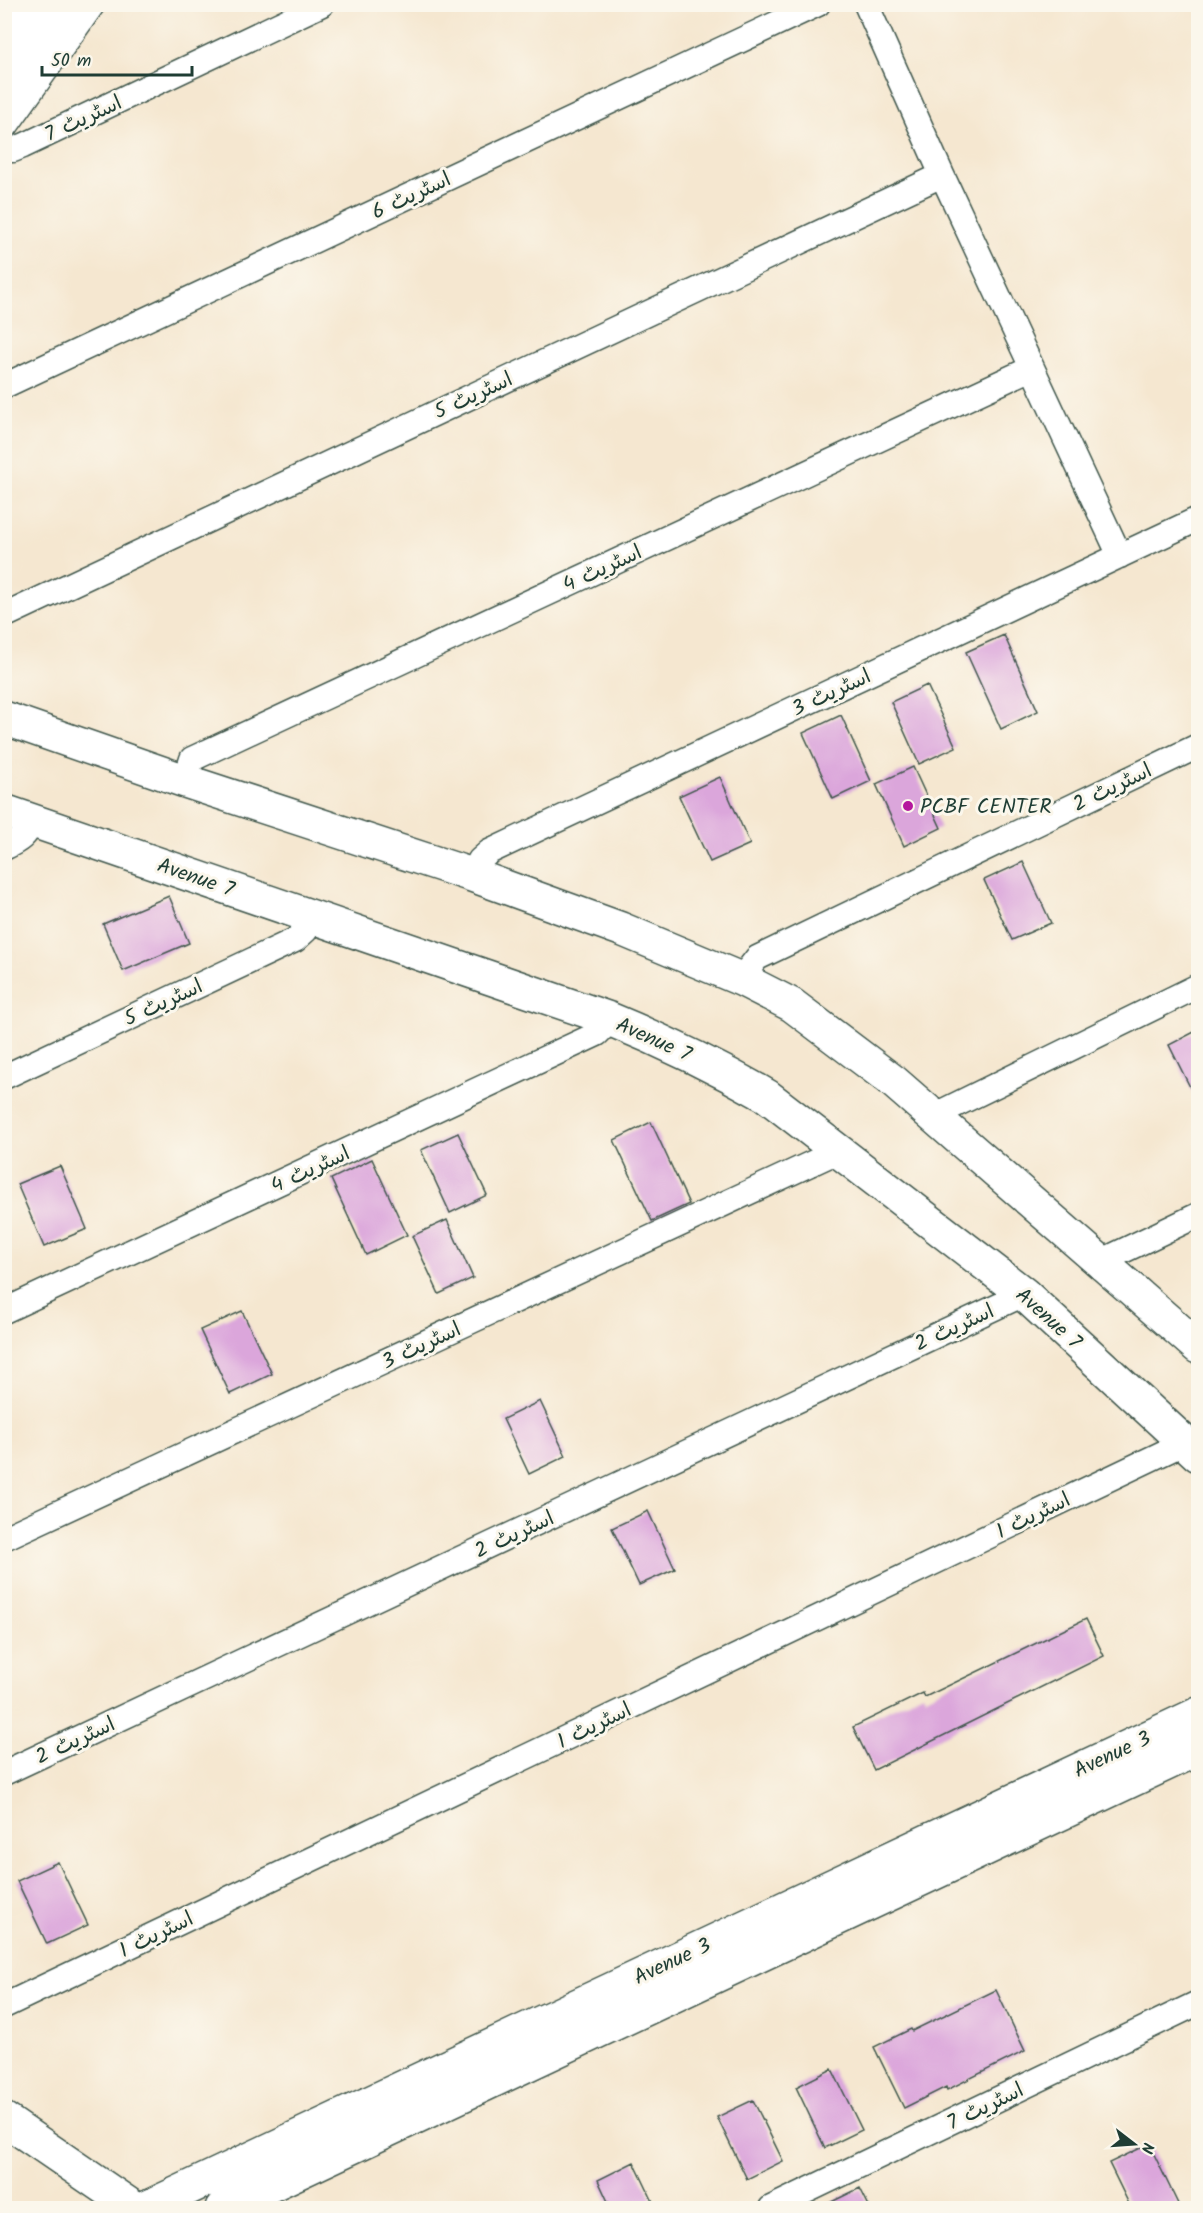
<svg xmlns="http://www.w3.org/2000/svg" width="1203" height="2213" font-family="Kalam,'Playpen Sans Arabic',sans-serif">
  <rect width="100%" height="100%" fill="#fbf7ec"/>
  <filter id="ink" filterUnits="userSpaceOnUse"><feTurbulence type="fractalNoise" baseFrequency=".0167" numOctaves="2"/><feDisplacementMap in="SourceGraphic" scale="12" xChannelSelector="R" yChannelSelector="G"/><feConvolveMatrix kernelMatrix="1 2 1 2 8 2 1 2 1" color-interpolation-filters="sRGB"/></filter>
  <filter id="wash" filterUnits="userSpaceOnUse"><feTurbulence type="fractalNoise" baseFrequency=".008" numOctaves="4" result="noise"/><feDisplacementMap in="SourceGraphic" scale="24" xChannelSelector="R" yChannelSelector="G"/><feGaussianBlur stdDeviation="1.35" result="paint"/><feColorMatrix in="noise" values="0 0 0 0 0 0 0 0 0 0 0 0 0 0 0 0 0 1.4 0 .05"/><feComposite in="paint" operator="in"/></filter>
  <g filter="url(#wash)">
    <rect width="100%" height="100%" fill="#f5e7d0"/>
    <g id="blocks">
      <path fill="#dba6db" d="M1004 635 1038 711 1001 729 966 652Z
        M927 685 956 747 919 764 891 702Z
        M841 715 871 781 833 799 803 733Z
        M913 767 941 828 904 846 876 784Z
        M720 777 750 844 710 862 679 796Z
        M1023 862 1051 923 1012 940 984 880Z
        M169 896 189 943 123 971 103 924Z
        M1198 1030V1103L1169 1045Z
        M651 1122 689 1204 652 1221 614 1140Z
        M458 1133 487 1195 450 1213 421 1150Z
        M372 1159 407 1235 366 1255 331 1179Z
        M60 1166 87 1229 44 1247 17 1184Z
        M447 1220 473 1278 439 1294 412 1236Z
        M242 1311 272 1374 230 1394 200 1330Z
        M540 1401 566 1456 529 1474 503 1419Z
        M648 1511 675 1569 639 1585 612 1528Z
        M1086 1619 1104 1656 874 1770 853 1727 923 1693 925 1697Z
        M58 1862 88 1925 47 1944 17 1881Z
        M996 1990 1025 2051 947 2090 946 2087 904 2108 874 2047 911 2029 912 2031Z
        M832 2069 862 2130 825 2148 796 2087Z
        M753 2100 783 2161 747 2179 717 2117Z
        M1149 2144 1180 2208H1131L1109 2163Z
        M634 2162 656 2208H611L598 2180Z
        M860 2188 870 2208H819Z"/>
    </g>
  </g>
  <g filter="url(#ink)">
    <use href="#blocks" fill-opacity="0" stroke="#3f564b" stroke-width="1.5"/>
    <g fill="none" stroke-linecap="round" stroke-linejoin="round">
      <g stroke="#3f564b" stroke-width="27">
        <path id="street" d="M866 4 942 175 1120 556
          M4 129 93 4
          M4 149 13 150 23 146 322 4
          M4 386 818 4
          M4 616 942 175
          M185 781 192 759 1032 368
          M4 848C19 841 27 836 32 821
          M472 875 480 860 489 852 1198 519
          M743 980 750 967 757 958 1198 746
          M4 1077 295 940 306 930 310 916
          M933 1116 1198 986
          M1100 1262 1198 1215
          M4 1311 597 1034 603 1028 607 1018
          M4 1538 838 1151
          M4 1773 1024 1294
          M4 2006 1184 1443
          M771 2208 1198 2003"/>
      </g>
      <g stroke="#3f564b" stroke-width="36">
        <path id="secondary" d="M4 39 29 4
          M4 90 66 4
          M4 718 185 781 472 875 621 929 743 980 792 1005 894 1082 1198 1347
          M4 811 607 1018C663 1041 715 1066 767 1096L1024 1294 1198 1455
          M4 2119 134 2208
          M146 2208 1198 1714
          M222 2208 1198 1749"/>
      </g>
      <use href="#street" stroke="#fff" stroke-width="24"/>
      <use href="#secondary" stroke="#fff" stroke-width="33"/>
    </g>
  </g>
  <circle fill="#b5179e" stroke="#fbf7ec" stroke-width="2" cx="908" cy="806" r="6"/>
  <g text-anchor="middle" stroke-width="6" stroke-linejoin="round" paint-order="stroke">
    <g font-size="21" fill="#1f3d34" stroke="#fbf7ec">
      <text transform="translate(83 118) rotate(-25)" y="7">اسٹریٹ 7</text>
      <text transform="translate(411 195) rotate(-25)" y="7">اسٹریٹ 6</text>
      <text transform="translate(473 395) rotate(-25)" y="7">اسٹریٹ 5</text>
      <text transform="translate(602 568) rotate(-25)" y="7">اسٹریٹ 4</text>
      <text transform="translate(831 692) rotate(-25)" y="7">اسٹریٹ 3</text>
      <text transform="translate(1112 787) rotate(-26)" y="7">اسٹریٹ 2</text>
      <text transform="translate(196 877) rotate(19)" y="7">Avenue 7</text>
      <text transform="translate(163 1002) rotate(-25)" y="7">اسٹریٹ 5</text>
      <text transform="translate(654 1039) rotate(24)" y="7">Avenue 7</text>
      <text transform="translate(310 1169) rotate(-25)" y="7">اسٹریٹ 4</text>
      <text transform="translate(1049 1318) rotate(42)" y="7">Avenue 7</text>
      <text transform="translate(954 1327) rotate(-25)" y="7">اسٹریٹ 2</text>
      <text transform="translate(421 1345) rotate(-25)" y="7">اسٹریٹ 3</text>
      <text transform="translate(1033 1515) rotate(-26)" y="7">اسٹریٹ 1</text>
      <text transform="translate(514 1534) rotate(-25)" y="7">اسٹریٹ 2</text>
      <text transform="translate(594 1725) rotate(-26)" y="7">اسٹریٹ 1</text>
      <text transform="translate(75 1740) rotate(-25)" y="7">اسٹریٹ 2</text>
      <text transform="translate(1112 1754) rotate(-25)" y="7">Avenue 3</text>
      <text transform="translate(156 1934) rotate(-26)" y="7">اسٹریٹ 1</text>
      <text transform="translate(672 1961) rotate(-25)" y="7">Avenue 3</text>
      <text transform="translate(985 2106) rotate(-26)" y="7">اسٹریٹ 7</text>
    </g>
    <g font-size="21" fill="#1f3d34" stroke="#fbf7ec" text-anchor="start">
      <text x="920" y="813">PCBF CENTER</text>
    </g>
  </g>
  <rect width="1203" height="2213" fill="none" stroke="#fbf7ec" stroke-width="24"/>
  <g transform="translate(1134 2144) rotate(107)" stroke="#fbf7ec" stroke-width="4.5" paint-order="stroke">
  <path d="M0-4.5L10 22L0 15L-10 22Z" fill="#1f3d34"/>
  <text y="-9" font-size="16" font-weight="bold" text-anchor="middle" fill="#1f3d34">N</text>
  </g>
  <path d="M42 66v9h150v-9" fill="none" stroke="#1f3d34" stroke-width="3"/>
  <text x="51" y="66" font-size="18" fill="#1f3d34" stroke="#fbf7ec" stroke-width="4.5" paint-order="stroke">50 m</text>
</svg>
